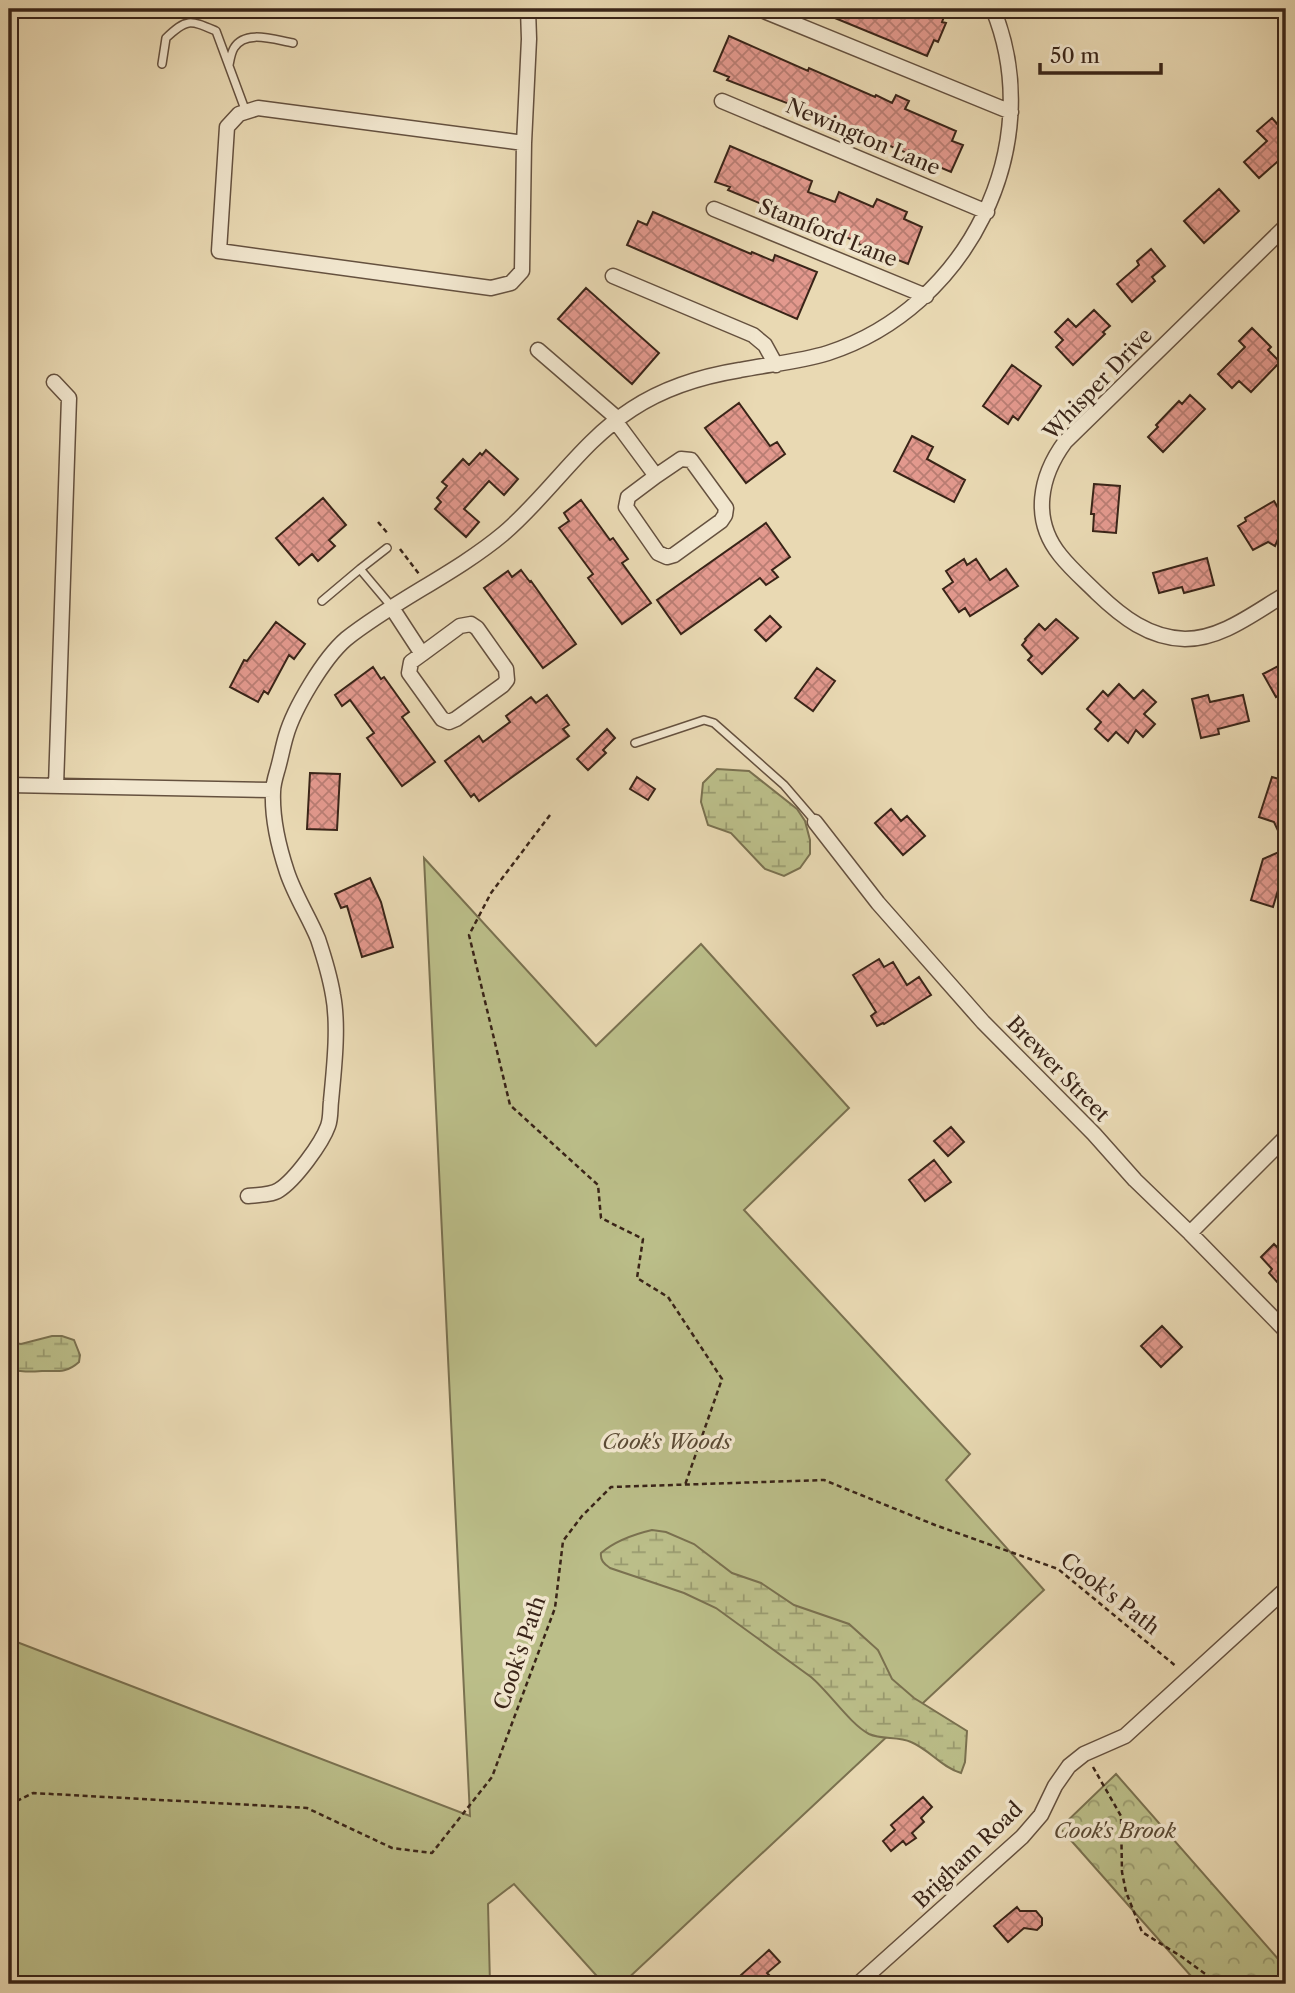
<svg xmlns="http://www.w3.org/2000/svg" width="1295" height="1993" font-family="'Libre Caslon Text',serif">
  <defs>
    <pattern id="forest-crowns" width="20" height="18" patternUnits="userSpaceOnUse" patternTransform="scale(1.75)"><rect width="20" height="18" fill="#bbbe89"/><path d="M2 6a3 3 0 1 1 6 0M12 15a3 3 0 1 1 6 0" fill="none" stroke="#999a6f"/></pattern>
    <pattern id="wetland-marsh" width="20" height="14" patternUnits="userSpaceOnUse" patternTransform="scale(1.75)"><rect width="20" height="14" fill="#bbbe89"/><path d="M1 5h8M5 5V1M11 12h8M15 12V8" fill="none" stroke="#999a6f"/></pattern>
    <pattern id="building-cross-hatch" width="8" height="8" patternUnits="userSpaceOnUse" patternTransform="scale(1.75)"><rect width="8" height="8" fill="#e3998e"/><path d="M0 0l8 8M0 8l8-8" fill="none" stroke="#b97d73"/></pattern>
  </defs>
  <rect width="100%" height="100%" fill="#e9d9b3"/>
  <filter id="stains"><feTurbulence type="fractalNoise" baseFrequency=".00286" numOctaves="4"/><feColorMatrix values="0 0 0 0 .2 0 0 0 0 .09 0 0 0 0 .02 0 0 0 .5 -.17"/></filter>
  <radialGradient id="worn" r=".72"><stop offset=".6" stop-color="#630" stop-opacity="0"/><stop offset="1" stop-color="#630" stop-opacity=".3"/></radialGradient>
  <path fill="#bbbe89" stroke="#7a7150" stroke-width="2" d="M424 858 596 1046 701 944 849 1108 744 1210 970 1454 946 1480 1044 1590 622 1984H604L514 1884 488 1904 490 1984H9V1639L470 1816Z"/>
  <path fill="url(#forest-crowns)" stroke="#7a7150" stroke-width="2" d="M1116 1774 1286 1968V1984H1198L1060 1828Z"/>
  <path fill="url(#wetland-marsh)" stroke="#7a7150" stroke-width="2" d="M717 769 749 771 797 809 805 821 810 840V854L800 868 784 876 765 869 731 833 708 825 701 802 703 783Z
    M52 1336H62L74 1340 80 1355 79 1362C67 1373 58 1371 42 1371 29 1372 22 1372 9 1369V1342L21 1344Z
    M652 1530 666 1532 694 1544 732 1573 761 1583 794 1605 849 1624 878 1650 892 1679 914 1698 967 1731 965 1762 961 1773C941 1767 930 1750 911 1742 898 1736 882 1740 869 1734 850 1724 829 1692 811 1677L716 1608 684 1593 610 1568C604 1564 600 1560 601 1553 614 1542 635 1534 652 1530Z"/>
  <path fill="url(#building-cross-hatch)" stroke="#392418" stroke-width="2" d="M813 9H947L942 22 946 23 938 42 934 40 927 56Z
    M729 36 808 71 809 68 875 97 876 95 892 103 896 95 909 101 905 109 956 131 952 141 963 145 951 172 932 164 933 161 909 150 907 153 830 121 831 118 806 107 805 110 727 80 729 77 714 71Z
    M1272 118 1286 134V154L1259 178 1244 162 1267 141 1257 131Z
    M730 146 812 181 808 192 835 202 839 192 873 207 877 199 907 212 904 219 922 227 908 264 858 244 859 242 807 223 728 190 730 187 715 182Z
    M1219 189 1239 211 1204 243 1184 221Z
    M653 212 751 254 752 252 773 261 775 255 817 272 797 319 627 245 638 221 647 225Z
    M1151 249 1165 266 1152 277 1155 281 1132 302 1117 284 1139 265 1137 261Z
    M586 288 659 353 632 384 558 319Z
    M1094 310 1110 326 1103 332 1105 334 1073 365 1056 347 1063 340 1055 332 1068 319 1076 327Z
    M1252 328 1271 347 1268 350 1280 362 1251 392 1239 381 1232 388 1218 374 1245 347 1239 341Z
    M1012 365 1041 386 1018 420 1013 416 1008 424 983 406Z
    M1190 395 1205 409 1163 452 1148 437 1158 427 1156 425 1179 401 1182 404Z
    M739 403 770 446 777 442 785 454 746 483 705 428Z
    M912 436 933 447 927 459 965 480 954 502 894 471Z
    M486 450 518 479 504 495 489 481 464 509 479 522 466 537 435 509 441 502 437 498 447 486 442 482 463 459 469 465 480 453 482 455Z
    M1094 484 1120 486 1116 533 1093 531 1094 514H1091Z
    M323 498 346 525 329 540 335 546 318 561 312 554 299 565 276 538Z
    M581 500 610 540 613 538 628 559 622 563 651 603 622 624 588 578 593 574 559 528 569 521 564 513Z
    M1274 501 1280 511 1286 508V535L1278 539 1275 546 1268 542 1253 550 1238 526 1246 521 1245 518Z
    M766 523 790 557 772 570 778 577 766 585 760 578 681 634 657 600Z
    M1207 558 1214 585 1184 593 1182 587 1159 593 1153 573Z
    M964 559 967 565 976 559 990 580 1006 569 1018 586 970 616 965 608 959 612 943 589 953 582 946 571Z
    M521 570 530 582 531 581 576 644 543 668 484 588 508 571 512 577Z
    M770 616 781 627 766 641 755 630Z
    M1056 619 1078 638 1042 674 1028 660 1032 656 1022 645 1026 640 1025 639 1039 624 1045 630Z
    M276 622 305 644 294 659 289 655 268 694 264 691 258 702 230 687 244 660 247 661Z
    M1286 662V691L1276 697 1263 674Z
    M373 667 381 679 384 677 409 712 402 717 435 762 402 786 367 738 374 733 350 700 342 706 335 695Z
    M817 668 835 681 813 711 795 698Z
    M1119 684 1134 699 1143 690 1156 702 1144 714 1155 724 1143 737 1136 730 1128 743 1116 732 1108 741 1095 729 1101 722 1087 709 1103 691 1108 696Z
    M547 695 569 725 563 729 569 736 479 801 474 794 471 797 445 761 479 736 483 742 510 722 506 716 531 697 536 703Z
    M1208 695 1210 702 1243 695 1249 721 1218 729 1219 734 1201 738 1192 699Z
    M607 729 615 738 603 750 606 753 588 770 577 759Z
    M310 773 340 774 337 830 307 829Z
    M637 777 655 789 648 800 630 789Z
    M1272 777 1286 781V815L1280 835 1274 822 1259 817Z
    M891 809 901 821 907 816 925 836 903 855 875 823Z
    M1286 849V883L1279 887 1273 907 1251 900 1263 859Z
    M370 878 381 902 393 947 362 957 347 906 341 908 335 894Z
    M879 959 884 967 893 962 907 985 919 977 931 995 884 1024 883 1023 877 1026 871 1016 876 1012 853 975Z
    M951 1127 964 1142 948 1156 934 1141Z
    M934 1160 951 1182 925 1201 909 1180Z
    M1274 1244 1286 1256V1292L1269 1273 1272 1269 1261 1257Z
    M1162 1326 1182 1347 1161 1367 1141 1346Z
    M923 1797 932 1807 921 1818 924 1822 912 1833 916 1838 906 1845 903 1841 891 1851 883 1841 895 1830 891 1825Z
    M1017 1907 1020 1911H1036L1042 1918V1925L1037 1930 1024 1928 1008 1942 994 1926Z
    M769 1950 780 1962 767 1973 772 1978 765 1984H731Z"/>
  <g fill="none" stroke-linecap="round" stroke-linejoin="round">
    <g stroke="#65513f" stroke-width="10">
      <path id="lane" d="M162 64 166 38C187 18 190 20 216 31L246 112
        M229 65C230 60 231 53 234 48 245 29 275 40 293 43
        M360 569 387 548
        M322 601 360 569 392 607
        M635 743 704 720 714 723 784 785 815 821"/>
    </g>
    <g stroke="#65513f" stroke-width="17">
      <path id="street" d="M759 9 1011 112
        M722 101 987 212
        M524 143 258 108 239 114 227 127 219 251 491 288 511 283 522 271 524 143 529 39 528 9
        M714 209 926 296
        M1286 226 1065 442C1040 476 1031 519 1060 555 1071 569 1085 581 1097 593 1122 617 1149 638 1185 639 1222 639 1255 612 1286 594
        M613 276 753 335 765 345 776 365
        M538 350 618 419
        M54 382 69 398 56 786
        M616 422 656 476 628 497 626 507 658 553 667 557 674 555 721 521 725 515 726 508 691 460 681 459 656 476
        M392 608 422 654 411 662 409 673 442 719 449 722 456 719 503 685 507 680 506 669 477 628 471 624 460 626 422 654
        M9 785 273 790
        M815 822 878 903 983 1022 1094 1134 1135 1180 1190 1233 1286 1331
        M248 1196C257 1195 272 1195 279 1190 295 1180 322 1143 328 1126 331 1118 330 1109 331 1101 334 1069 339 1026 333 995 330 977 324 957 318 939 309 917 295 896 287 872 279 848 272 817 273 792 273 784 276 775 278 768 281 757 283 746 286 736 294 708 324 658 346 639 395 600 455 574 503 534 549 495 581 442 632 409 664 388 703 376 740 370 770 364 799 362 828 353 967 308 1049 146 993 9
        M1190 1233 1286 1137
        M858 1984 1022 1837 1041 1815 1055 1786 1069 1766 1084 1754 1125 1736 1286 1589"/>
    </g>
    <path stroke="#392418" stroke-width="2.5" stroke-dasharray="5 3.5" stroke-linecap="butt" d="M378 522 389 535
      M400 549 419 574
      M550 815 491 893 469 935 510 1105 598 1185 601 1218 643 1239 637 1278 668 1297 722 1379 685 1485
      M1093 1767 1121 1816 1122 1872 1126 1892 1142 1932 1182 1957 1219 1984
      M9 1805 33 1793 307 1808 392 1848 432 1853 492 1777 555 1608 563 1541 582 1516 611 1487 824 1480 935 1525 1058 1569 1177 1667"/>
    <use href="#lane" stroke="#f1e6ce" stroke-width="7"/>
    <use href="#street" stroke="#f1e6ce" stroke-width="14"/>
  </g>
  <g text-anchor="middle" stroke-width="7" stroke-linejoin="round" paint-order="stroke">
    <g font-size="21" fill="#392418" stroke="#f1e6ce">
      <text transform="translate(863 137) rotate(23)" y="7">Newington Lane</text>
      <text transform="translate(828 233) rotate(22)" y="7">Stamford Lane</text>
      <text transform="translate(1098 384) rotate(-46)" y="7">Whisper Drive</text>
      <text transform="translate(1058 1069) rotate(46)" y="7">Brewer Street</text>
      <text transform="translate(1110 1594) rotate(38)" y="7">Cook's Path</text>
      <text transform="translate(520 1653) rotate(-71)" y="7">Cook's Path</text>
      <text transform="translate(968 1855) rotate(-44)" y="7">Brigham Road</text>
    </g>
    <g font-size="21" font-style="italic" fill="#5a4a34" stroke="#f1e6ce">
      <text x="667" y="1449">Cook's Woods</text>
      <text x="1115" y="1838">Cook's Brook</text>
    </g>
  </g>
  <rect width="1295" height="1993" fill="none" stroke="#e9d9b3" stroke-width="35"/>
  <rect x="10" y="10" width="1274" height="1972" fill="none" stroke="#392418" stroke-width="3.5"/>
  <rect x="18" y="18" width="1260" height="1958" fill="none" stroke="#392418" stroke-width="2"/>
  <path d="M1040 63v10h121v-10" fill="none" stroke="#392418" stroke-width="3.5"/>
  <text x="1050" y="63" font-size="21" fill="#392418" stroke="#f1e6ce" stroke-width="5" paint-order="stroke">50 m</text>
  <rect width="100%" height="100%" filter="url(#stains)"/>
  <rect width="100%" height="100%" fill="url(#worn)"/>
</svg>
